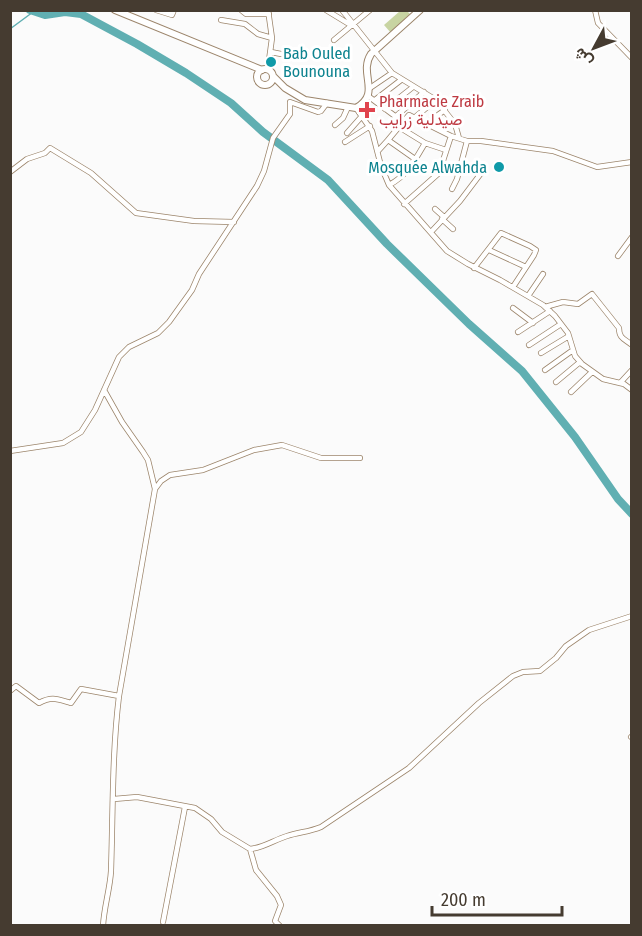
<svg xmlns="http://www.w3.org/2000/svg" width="642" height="936" font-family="'Fira Sans Condensed',Vazirmatn,sans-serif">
  <rect width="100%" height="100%" fill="#fbfbfb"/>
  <path fill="#c8d4a2" d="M400 11H407L411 15 391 33 384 25Z"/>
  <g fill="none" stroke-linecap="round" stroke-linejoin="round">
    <path stroke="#60afb2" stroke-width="1.5" d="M10 29 33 12"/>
    <path stroke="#60afb2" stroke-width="8" d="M30 10 45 15 65 12 81 14 137 44 186 73 231 103 263 132 328 180 387 244 469 324 522 371 575 437 618 499 632 514"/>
    <g stroke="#9c856b" stroke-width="6">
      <path id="minor" d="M156 10 172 15 174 10
        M241 10 246 14H269
        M268 10 272 38 269 60
        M326 10 349 24H353
        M342 10 392 73 436 100 455 124 459 138
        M595 10 598 23 632 58
        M221 20 245 24 258 34 272 38
        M334 40 370 10
        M271 52 281 54
        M267 70 269 62
        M370 88 392 73
        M368 96 403 122 388 140
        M375 100 401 80
        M356 108 372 131 381 166 389 185 447 251 468 264 500 280 543 305 555 316 568 333 575 356 582 364 603 379 624 384 632 390
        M385 109 413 87
        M395 117 424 92
        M414 118 436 100
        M403 122 409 115 451 136 467 141H481L553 151 597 167 632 162
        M425 124 445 110
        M335 125 343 118 348 107
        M399 127 425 143 446 150
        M347 133 362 116
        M345 142 370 126
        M378 151 388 140 415 159
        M10 172 27 159 45 153 50 148 91 173 136 213 194 221 234 222
        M389 185C407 176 415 160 425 143
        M452 189 457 179 467 141
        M404 204 439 173 451 136
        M435 209 444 217
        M442 219 453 229
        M431 232 460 201 485 168
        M489 250 526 267
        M618 256 632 237
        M474 268 501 233 530 246 536 250 534 255 513 287
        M528 296 543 274
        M545 307 563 302 578 304 592 294 619 328C619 339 625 339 632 345
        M513 308 533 323
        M518 332 550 311
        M529 345 561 324
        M541 353 569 336
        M545 370 573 350
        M556 382 580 362
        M620 383 632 370
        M571 392 592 372
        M10 451 63 443 81 432 95 410 119 357 129 347 158 333 169 322 192 290 199 274 257 186 264 171 273 138 290 114V102L318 112 321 111 327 103
        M155 489 161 481 170 475 203 470 254 450 282 445 321 458H360
        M10 691 16 686 39 703C52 696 57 699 71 703L81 689 119 696
        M631 737 632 736
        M114 799 137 797 195 808 211 819 222 832 250 849C263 848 274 840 287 836 299 832 309 832 321 827L409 768 479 703 513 676 523 672 540 671 556 658 566 646 589 630 632 616
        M250 849 256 870 277 896 281 905 275 921 280 926
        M163 922 185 807
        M103 926C104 907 110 889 111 871 113 812 112 753 119 696L155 489 148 460 143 452 122 422 104 390"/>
    </g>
    <g stroke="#9c856b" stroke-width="8">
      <path id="tertiary" d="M115 10 262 70
        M257 77a8 8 0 1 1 16 0a8 8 0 1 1-16 0Z
        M273 76 285 88 305 100 356 108C382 93 358 74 371 54L420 10"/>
    </g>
    <use href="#minor" stroke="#fff" stroke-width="4.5"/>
    <use href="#tertiary" stroke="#fff" stroke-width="6"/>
  </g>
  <g fill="#0f9aa8" stroke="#fff" stroke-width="2">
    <circle cx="271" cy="62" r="6"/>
    <circle cx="499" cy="167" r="6"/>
  </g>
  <path fill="#e0444e" stroke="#fff" stroke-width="2" d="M364 101h6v6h6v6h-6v6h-6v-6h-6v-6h6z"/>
  <g text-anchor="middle" stroke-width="6" stroke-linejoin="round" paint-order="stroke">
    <g font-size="16" fill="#0d838f" stroke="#fff" text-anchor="start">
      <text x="283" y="59">Bab Ouled<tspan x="283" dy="18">Bounouna</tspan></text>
      <text x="487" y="173" text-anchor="end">Mosquée Alwahda</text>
    </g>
    <g font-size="16" fill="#be3a42" stroke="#fff" text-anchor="start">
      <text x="379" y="107">Pharmacie Zraib<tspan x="379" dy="18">صيدلية زرايب</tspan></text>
    </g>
  </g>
  <rect width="642" height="936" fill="none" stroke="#453b30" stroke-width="24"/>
  <g transform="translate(594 48) rotate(229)" stroke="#ffffff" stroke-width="4.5" paint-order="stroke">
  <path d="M0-4.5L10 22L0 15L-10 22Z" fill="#453b30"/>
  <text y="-9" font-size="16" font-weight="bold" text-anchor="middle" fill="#453b30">ش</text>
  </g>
  <path d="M432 906v9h130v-9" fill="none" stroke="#453b30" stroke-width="3"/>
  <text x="441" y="906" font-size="18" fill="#453b30" stroke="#ffffff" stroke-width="4.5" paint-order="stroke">200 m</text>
</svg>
